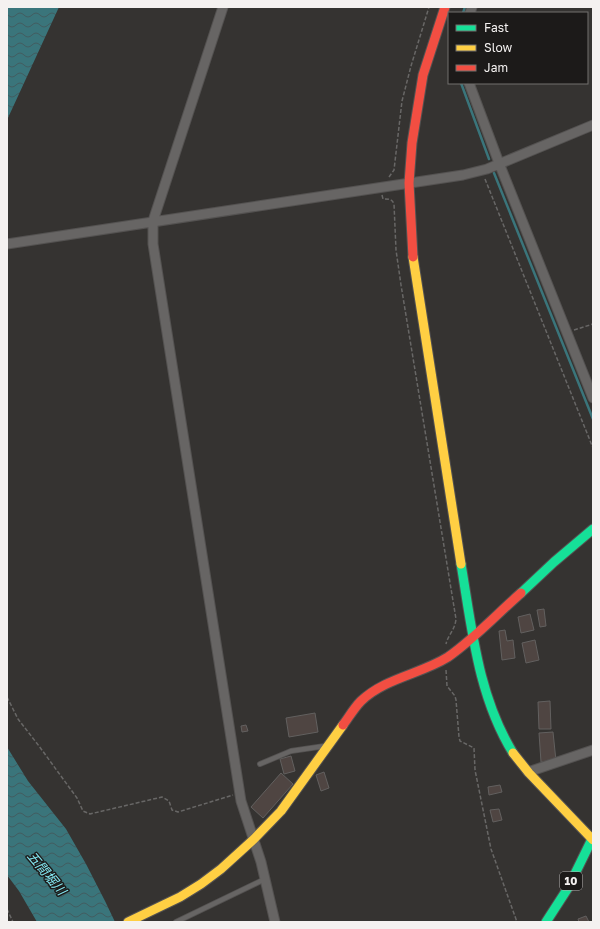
<svg xmlns="http://www.w3.org/2000/svg" width="600" height="929" font-family="'Golos Text','Noto Sans JP',sans-serif">
  <defs>
    <pattern id="water-waves" width="16" height="10" patternUnits="userSpaceOnUse"><rect width="16" height="10" fill="#3a757b"/><path d="M0 5q4-4 8 0t8 0" fill="none" stroke="#425c5f"/></pattern>
  </defs>
  <rect width="100%" height="100%" fill="#353331"/>
  <path fill="url(#water-waves)" d="M7 7H59L7 120Z
    M7 747 28 781 66 829 86 864 105 901 115 922H37L19 891 7 875Z"/>
  <g fill="none" stroke-linecap="round" stroke-linejoin="round">
    <path stroke="#3a757b" stroke-width="2.5" d="M463 13 465 7
      M461 83 489 159
      M494 173 593 419"/>
  </g>
  <path fill="#4f4542" stroke="#62605f" d="M544 609 546 626 540 627 537 610Z
    M530 614 534 630 521 633 518 617Z
    M505 630 507 641 513 640 515 658 502 660 499 631Z
    M535 640 539 660 526 663 522 643Z
    M550 701 551 729H539L538 702Z
    M315 713 318 732 289 737 286 718Z
    M246 725 248 731 242 732 241 726Z
    M553 732 556 761 541 762 539 733Z
    M291 756 295 771 284 774 280 759Z
    M324 772 329 788 321 791 316 775Z
    M281 773 293 784 263 818 251 807Z
    M500 785 502 792 489 795 488 787Z
    M499 809 502 820 493 822 490 810Z
    M586 916 589 922H579L578 919Z"/>
  <g fill="none" stroke-linecap="round" stroke-linejoin="round">
    <g stroke="#545251" stroke-width="6">
      <path id="lane" d="M260 764 291 751 325 746
        M176 922 265 879"/>
    </g>
    <g stroke="#545251" stroke-width="11">
      <path id="street" d="M223 7 153 221V244L241 801 261 862 275 922
        M470 13 472 7
        M469 83 499 163 593 398
        M7 244 463 175 487 169 593 125
        M528 772 593 750"/>
    </g>
    <g stroke="#545251" stroke-width="11">
      <path id="fast" d="M461 564C472 629 478 696 513 753
        M521 593 554 562 593 529
        M546 922 568 888 593 837"/>
    </g>
    <g stroke="#545251" stroke-width="11">
      <path id="slow" d="M413 257 461 564
        M513 753 529 773 593 840
        M128 922 180 897 201 884 221 869 254 839 281 811 343 725"/>
    </g>
    <g stroke="#545251" stroke-width="11">
      <path id="jam" d="M413 257 409 183 412 143 423 75 445 7
        M343 725C349 717 354 708 361 701 385 678 421 674 448 657 474 639 497 614 521 593"/>
    </g>
    <path stroke="#686766" stroke-width="1.5" stroke-dasharray="4 2" stroke-linecap="butt" d="M389 177 394 170 402 101 411 66 429 7
      M485 179 593 448
      M382 195 383 199C389 199 392 199 394 204L396 250 401 285 456 619C455 630 448 635 446 644
      M574 330 593 324
      M446 670 447 686 455 696 456 700 459 737 460 741 474 748 475 770 491 849 517 922
      M7 697 18 719 39 746 77 798 83 811 90 814 162 797 169 801 172 810 178 812 233 795
      M7 909 13 922"/>
    <use href="#lane" stroke="#676564" stroke-width="4.5"/>
    <use href="#street" stroke="#676564" stroke-width="9"/>
    <use href="#fast" stroke="#16e098" stroke-width="9"/>
    <use href="#slow" stroke="#ffcf43" stroke-width="9"/>
    <use href="#jam" stroke="#f24e42" stroke-width="9"/>
  </g>
  <g text-anchor="middle" stroke-width="3" stroke-linejoin="round" paint-order="stroke">
    <rect fill="#1c1a19" stroke="#b3b0b0" stroke-width="1" x="560" y="872" width="22" height="18" rx="3"/>
    <g font-size="11" font-weight="bold" fill="#f4f1f0">
      <text x="571" y="885">10</text>
    </g>
    <g font-size="13" font-style="italic" fill="#85ecf7" stroke="#1c1a19">
      <text transform="translate(47 873) rotate(50)" y="5">五間堀川</text>
    </g>
  </g>
  <rect width="600" height="929" fill="none" stroke="#f4f1f0" stroke-width="16"/>
  <rect x="448" y="12" width="140" height="72" fill="#1c1a19" stroke="#72706f"/>
  <rect x="456" y="25" width="20" height="6" fill="#16e098" stroke="#72706f"/>
  <text x="484" y="32" font-size="12" fill="#f4f1f0">Fast</text>
  <rect x="456" y="45" width="20" height="6" fill="#ffcf43" stroke="#72706f"/>
  <text x="484" y="52" font-size="12" fill="#f4f1f0">Slow</text>
  <rect x="456" y="65" width="20" height="6" fill="#f24e42" stroke="#72706f"/>
  <text x="484" y="72" font-size="12" fill="#f4f1f0">Jam</text>
</svg>
